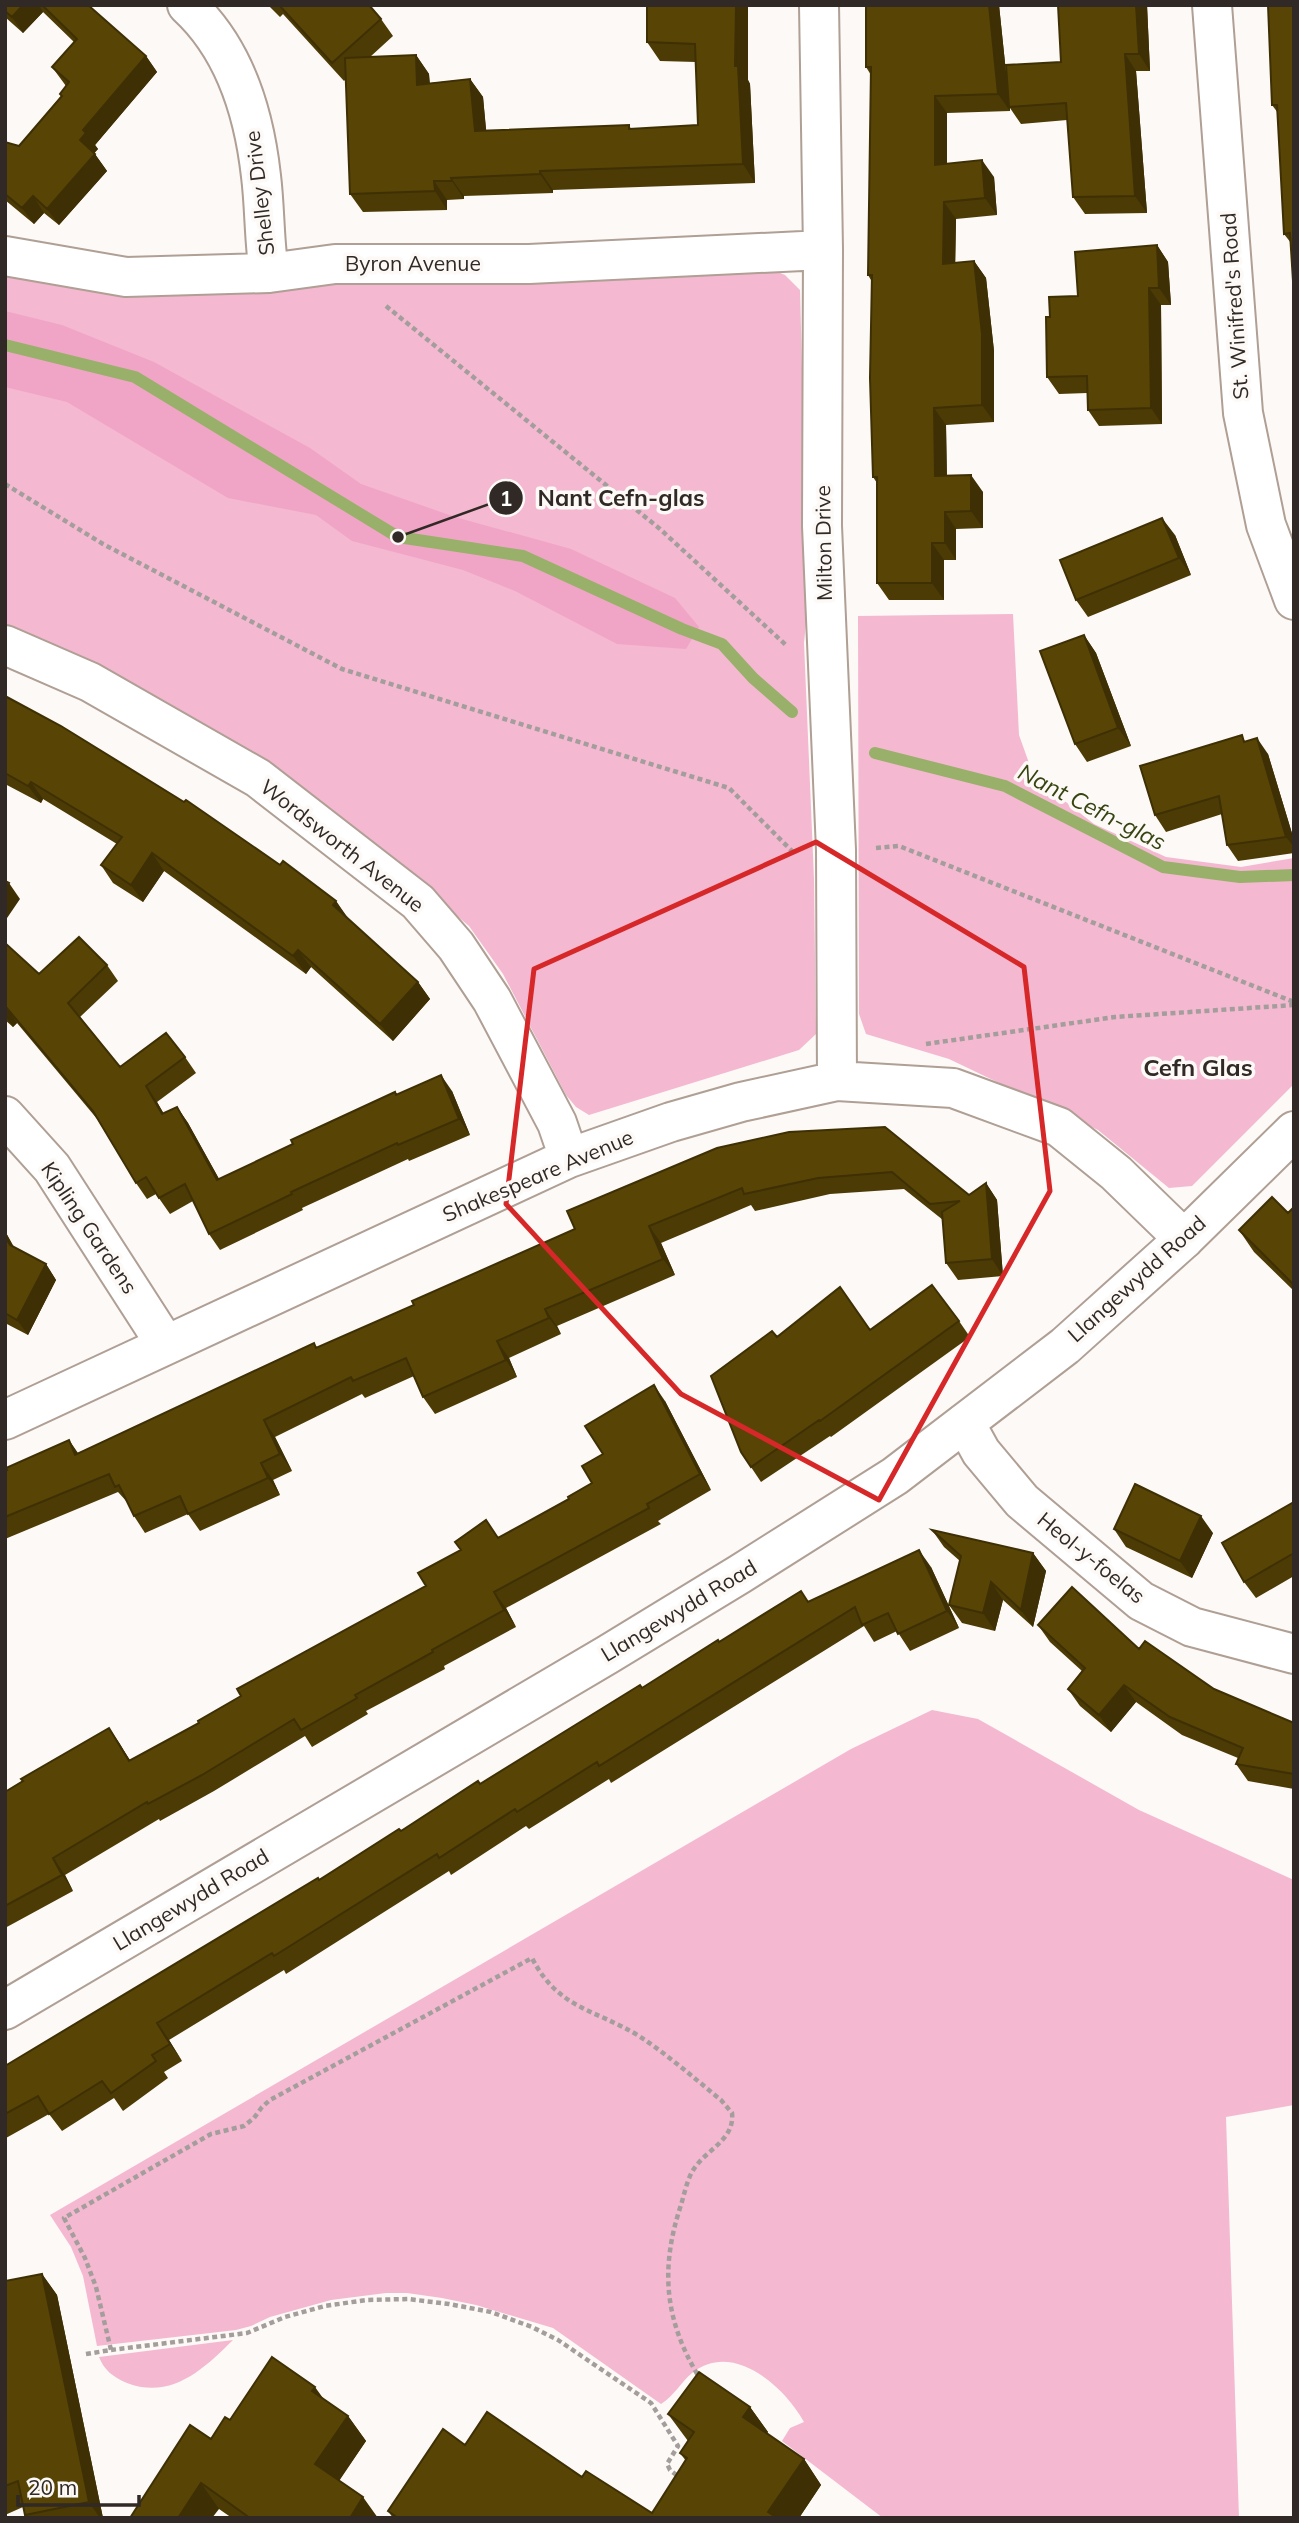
<svg xmlns="http://www.w3.org/2000/svg" width="1299" height="2523" font-family="Mulish,sans-serif">
  <rect width="100%" height="100%" fill="#fcf9f6"/>
  <path fill="#f4b8d1" d="M5 266 389 279 763 266 785 275 800 290 808 603 804 643 814 879 816 1034 799 1050 589 1115 576 1107 566 1095 503 974 469 926 408 875 5 632Z
    M1013 614 1019 735 1034 777 1094 824 1166 857 1241 867 1294 858V1084L1192 1186 1169 1188 1098 1130 949 1059 866 1034 859 1014 858 616Z
    M932 1710 978 1719 1139 1810 1294 1880V2105L1226 2117 1239 2518H883L782 2441 790 2428 804 2422C785 2387 733 2340 692 2373 681 2382 674 2396 661 2404L553 2328 476 2305 442 2298 407 2293H386L331 2300 270 2317 251 2326 236 2330 97 2346 83 2276 71 2247 50 2215 851 1749Z
    M233 2340C204 2369 171 2400 127 2383 113 2377 104 2370 99 2357Z"/>
  <path fill="#f1a5c6" d="M5 311 62 325 154 362 310 448 361 484 455 517 571 549 675 598 699 627 686 649 617 644 515 591 463 570 352 541 316 515 228 498 67 402 5 387Z"/>
  <g fill="none" stroke-linecap="round" stroke-linejoin="round">
    <path stroke="#99b06a" stroke-width="12" d="M5 345 135 377 398 537 523 556 682 629 722 644 753 678 792 712
      M875 753 1005 786 1163 867 1240 877 1294 875"/>
    <g stroke="#af9f94" stroke-width="42">
      <path id="minor" d="M187 5C235 49 254 113 261 176 265 208 264 241 269 273
        M819 5 823 250 822 526 836 850 837 1081
        M1212 5 1243 413 1266 525 1294 600
        M5 256 126 277 269 273 335 264H529L823 250
        M5 645 90 682 258 778 418 902 456 946 492 1000 557 1123 569 1158
        M5 1116 52 1168 166 1345
        M5 1420 569 1158 671 1122 741 1102 837 1081 953 1088 1059 1127 1116 1173 1184 1239
        M965 1423 981 1452 1022 1501 1141 1601 1192 1627 1294 1654"/>
    </g>
    <g stroke="#af9f94" stroke-width="42">
      <path id="tertiary" d="M5 2010 607 1655 740 1574 895 1476 1065 1346 1184 1239 1294 1131"/>
    </g>
    <path stroke="#a39e9b" stroke-width="4.5" stroke-dasharray="5 3.5" stroke-linecap="butt" d="M386 306 660 529 787 646
      M5 484 103 544 342 669 729 788 795 854
      M876 848 899 846 1294 1002
      M926 1044 1115 1017 1294 1005
      M111 2350 247 2333 285 2317 325 2306 366 2300 408 2299 449 2304 491 2312 532 2327 558 2340 651 2403 678 2446 667 2464 670 2470 680 2478
      M86 2354 111 2350 96 2287 85 2258 64 2218 211 2134 244 2126 254 2118 262 2107 270 2100 532 1958C558 2009 595 2009 639 2036 668 2055 694 2078 721 2100L732 2113C735 2141 704 2150 692 2172 686 2183 684 2196 680 2208 660 2270 665 2321 699 2377"/>
    <use href="#minor" stroke="#fff" stroke-width="38"/>
    <use href="#tertiary" stroke="#fff" stroke-width="38"/>
  </g>
  <path fill="#4c3b05" d="M5 5H88L146 56 157 72 95 145 98 149 94 153 107 171 59 225 44 213 34 224 5 200V142L19 146 61 96 60 94 66 86 52 67 74 42 43 12 23 33 5 17Z
    M268 5H369L381 19 393 36 370 57 416 55 429 74 430 83 470 79 483 97 486 131 629 125 631 129 698 125 696 62 660 61 647 42 748 5V80L750 84 755 183 553 190V193L464 196V199L447 200V210L363 212 350 194 346 79 344 81 283 14 280 17Z
    M866 5H999L1007 82 1061 62 1147 5 1150 71H1136L1147 213 1085 214 1073 197 1067 120 1021 124 1010 108V111L947 113V164L994 177 997 215 956 219 955 263 974 261 986 278 994 351V422L946 425 947 476 983 492V528L956 529V560H944V600H889L877 583V483L873 477 871 280 868 275 871 75 866 67Z
    M1268 5 1291 243 1284 234 1278 113 1272 105Z
    M1157 245 1168 262 1171 305H1161L1162 424 1099 426 1088 410 1087 393 1059 394 1047 377 1050 317 1078 296Z
    M1175 535 1191 575 1088 617 1076 600Z
    M1084 635 1096 653 1131 746 1087 762 1075 744Z
    M5 696 280 865 336 901 347 918 418 982 430 999 393 1041 311 967 306 974 164 871 143 902 113 883 101 865 117 844 43 799 41 803 5 784Z
    M1246 741 1268 754 1294 840V853L1238 861 1227 845 1222 814 1166 832 1155 815Z
    M5 943 39 974 107 965 118 981 80 1017 120 1067 185 1057 196 1073 157 1102 164 1114 177 1107 188 1123 219 1179 396 1095 452 1091 470 1135 409 1161 408 1159 302 1208 303 1210 220 1250 209 1234 193 1201 170 1214 156 1194 147 1199 136 1183 98 1120 17 1023 13 1027 5 1020Z
    M789 1132 969 1195 986 1183 997 1200 1003 1276 958 1280 946 1263 943 1220 904 1189 830 1194 755 1211 751 1205 661 1243 675 1275 557 1326 561 1334 509 1358 517 1377 435 1414 423 1397 414 1376 365 1398 362 1394 275 1437 292 1471 273 1480 280 1495 200 1531 188 1514 145 1533 134 1516 128 1503 118 1492 5 1539V1471L69 1440 78 1453 414 1305Z
    M1294 1207V1291L1254 1252 1239 1230 1288 1213Z
    M5 1231 14 1247 46 1264 56 1280 28 1335 5 1323Z
    M959 1321 970 1337 831 1437 830 1436 761 1482 741 1452 777 1337 870 1330Z
    M665 1401 711 1490 658 1521 661 1524 506 1608 516 1627 444 1666 445 1669 366 1711 368 1714 312 1747 305 1736 214 1791 160 1821 159 1819 65 1875 73 1891 5 1928V1792L109 1728 130 1760 199 1723 426 1586 499 1538 569 1499 592 1483 603 1454Z
    M1294 1502V1576L1256 1598 1244 1582Z
    M1114 1529 1213 1533 1192 1578 1126 1547Z
    M932 1530 1033 1553 1046 1571 1033 1627 1003 1600 995 1631 962 1623 949 1605 960 1561 944 1547Z
    M931 1567 959 1628 910 1651 897 1631 874 1642 864 1626 611 1783 609 1779 529 1829 526 1826 451 1875 449 1871 286 1974 284 1970 169 2040 182 2061 164 2072 168 2078 123 2111 114 2098 62 2131 49 2114 6 2138 5 2136V2066L719 1642 808 1602Z
    M1038 1625 1139 1649 1214 1689 1294 1723V1789L1248 1781 1236 1764 1238 1758 1182 1735 1136 1702 1111 1732 1080 1706 1068 1689 1082 1671 1050 1642Z
    M42 2274 57 2295 103 2518H27L25 2515 23 2507 5 2515V2281Z
    M324 2400 348 2416 366 2441 339 2480 378 2518H232L219 2509 130 2518 230 2420Z
    M750 2407 768 2432 766 2434 804 2459 821 2485 799 2518H393L388 2511 465 2445 652 2513 686 2461 680 2453 688 2441 668 2414Z"/>
  <path fill="#3e3004" d="M23 5H39L43 12 23 33 12 17Z
    M736 5H748V80L750 84 755 183 743 164 735 66Z
    M989 5H999L1010 111 998 94Z
    M1136 5H1147L1150 71 1139 54Z
    M1125 54 1136 71 1147 213 1135 196Z
    M416 55 429 74 430 103 417 85Z
    M146 56 157 72 95 145 98 149 91 157 80 140 83 130Z
    M470 79 483 97 488 149 475 131Z
    M935 96 947 113V182L935 165Z
    M95 154 107 171 59 225 47 209Z
    M982 160 994 177 997 215 985 198Z
    M540 171 553 190V193L540 174Z
    M451 178 464 196V199L452 181Z
    M434 181 447 200V210L435 191Z
    M33 196 44 213 34 224 22 208Z
    M944 202 956 219 955 281 943 264Z
    M1157 245 1168 262 1171 305 1159 288Z
    M974 261 986 278 994 351V422L982 405Z
    M1149 288 1161 305 1162 424 1151 408Z
    M934 408 946 425 947 493 935 476Z
    M971 475 983 492V528L971 511Z
    M945 512 956 529V560L945 543Z
    M1162 518 1175 535 1191 575 1179 558Z
    M932 543 944 560V600L932 583Z
    M1084 635 1096 653 1131 746 1118 728Z
    M1257 738 1268 754 1294 840V847L1286 837Z
    M31 782 43 799 41 803 28 786Z
    M152 853 164 871 143 902 131 885Z
    M9 883 20 899 5 921V889Z
    M336 901 348 918 333 905Z
    M298 950 311 967 306 974 293 956Z
    M418 982 430 999 393 1041 380 1024Z
    M6 1007 17 1023 13 1027 5 1016V1008Z
    M441 1075 452 1091 470 1135 459 1119Z
    M146 1086 157 1102 173 1130 162 1114Z
    M177 1107 188 1123 228 1195 217 1180Z
    M986 1183 997 1200 1003 1276 992 1259Z
    M649 1226 661 1243 675 1275 663 1259Z
    M5 1231 21 1261 10 1245 5 1237Z
    M46 1264 56 1280 28 1335 17 1320Z
    M545 1309 557 1326 561 1334 549 1318Z
    M497 1341 509 1358 517 1377 506 1360Z
    M654 1385 665 1401 711 1490 700 1474Z
    M264 1420 275 1437 292 1471 280 1454Z
    M69 1440 80 1457 75 1455Z
    M261 1463 273 1480 280 1495 268 1478Z
    M1201 1516 1213 1533 1192 1578 1180 1561Z
    M919 1550 931 1567 959 1628 947 1611Z
    M1033 1553 1046 1571 1033 1627 1021 1610Z
    M991 1582 1003 1600 995 1631 983 1613Z
    M494 1592 506 1608 516 1627 504 1610Z
    M1124 1685 1136 1702 1111 1732 1099 1715Z
    M109 1728 120 1744 140 1778 129 1761Z
    M53 1858 65 1875 73 1891 62 1875Z
    M157 2023 169 2040 182 2061 170 2044Z
    M42 2274 57 2295 103 2518H100L89 2502Z
    M315 2387 333 2412 312 2391Z
    M750 2407 768 2432 760 2443 743 2417Z
    M348 2416 366 2441 333 2490 315 2464Z
    M804 2459 821 2485 799 2518H772L768 2512Z
    M201 2483 219 2509 212 2518H178Z
    M363 2497 378 2518H350Z"/>
  <path fill="#584506" stroke="#3e3004" stroke-width="2" d="M5 5H23L12 17 5 11Z
    M42 5H88L146 56 83 130 86 133 80 140 95 154 47 209 33 196 22 208 5 194V142L19 146 62 96 60 94 69 82 52 67 77 39Z
    M279 5H369L381 19 332 63Z
    M647 5H736L735 66H738L743 164 540 171V174L451 178 452 181H434L435 191 350 194 345 58 416 55 417 85 470 79 475 131 629 125V129L698 125 695 44 647 42Z
    M866 5H989L998 94 935 96V165L982 160 985 198 944 202 943 264 974 261 982 334V405L934 408 935 476 971 475V511L945 512V543H932V583H877V477H873L870 378 872 275H868L871 67H866Z
    M1058 5H1136L1139 54H1125L1135 196 1073 197 1066 103 1009 107 1006 65 1061 62Z
    M1268 5H1294V297L1290 233 1284 234 1277 105H1272Z
    M1157 245 1159 288H1149L1151 408 1088 410 1087 376 1047 377 1046 317H1050L1049 297 1078 296 1075 252Z
    M1162 518 1179 558 1076 600 1060 560Z
    M1084 635 1118 728 1075 744 1040 651Z
    M5 696 61 726 184 802 186 800 280 865 283 861 336 901 333 905 418 982 380 1024 298 950 293 956 152 853 131 885 101 865 122 837 31 782 28 786 5 773Z
    M1242 735 1244 742 1257 738 1286 837 1227 845 1219 796 1155 815 1140 766Z
    M5 881 9 883 5 889Z
    M79 937 107 965 68 1003 120 1067 166 1033 185 1057 146 1086 162 1114 177 1107 217 1180 293 1144 291 1140 395 1092 396 1095 441 1075 459 1119 398 1145 397 1143 291 1192 292 1194 209 1234 185 1184 159 1198 146 1177 136 1183 93 1111 6 1007 5 1008V943L39 974Z
    M885 1127 969 1195 986 1183 992 1259 946 1263 942 1212 960 1201 930 1204 892 1172 818 1178 744 1194 742 1188 649 1226 663 1259 545 1309 549 1318 497 1341 506 1360 423 1397 406 1358 353 1381 351 1377 264 1420 280 1454 261 1463 268 1478 188 1514 180 1496 134 1516 119 1485 115 1487 109 1474 5 1517V1471L7 1470 6 1468 69 1440 75 1455 314 1343 316 1348 414 1305 412 1301 575 1229 567 1211 717 1148 789 1132Z
    M1272 1197 1288 1213 1294 1207V1285L1239 1230Z
    M5 1237 10 1245 46 1264 17 1320 5 1313Z
    M932 1285 959 1321 820 1421 819 1420 751 1467 741 1452 711 1376 772 1331 777 1337 840 1287 870 1330Z
    M654 1385 700 1474 647 1504 649 1508 494 1592 504 1610 432 1650 433 1652 355 1695 357 1698 301 1730 294 1719 202 1775 148 1804 147 1802 53 1858 62 1875 5 1906V1792L23 1781 21 1779 109 1728 129 1761 199 1723 198 1721 241 1696 237 1689 426 1586 418 1573 461 1550 455 1542 486 1520 498 1538 569 1499 568 1497 592 1483 582 1466 603 1454 585 1426Z
    M1135 1484 1201 1516 1180 1561 1114 1529Z
    M1294 1502V1553L1244 1582 1222 1543Z
    M932 1530 1033 1553 1021 1610 991 1582 983 1613 949 1605 961 1556Z
    M919 1550 947 1611 898 1634 888 1613 862 1625 855 1607 599 1766 597 1762 517 1812 515 1809 439 1858 437 1854 274 1956 272 1953 157 2023 170 2044 152 2055 156 2061 111 2093 102 2081 49 2114 38 2096 5 2114V2066L318 1878 319 1880 399 1829 401 1831 478 1781 480 1784 640 1685 642 1688 718 1640 719 1642 801 1591 808 1602Z
    M1072 1587 1139 1649 1145 1641 1214 1689 1294 1723V1774L1236 1764 1243 1748 1170 1717 1124 1685 1099 1715 1068 1689 1085 1668 1038 1625Z
    M42 2274 89 2502 25 2515 18 2481 5 2486V2281Z
    M272 2357 315 2387 312 2391 348 2416 315 2464 363 2497 350 2518H250L201 2483 178 2518H130L190 2425 211 2439 225 2417 230 2420Z
    M699 2372 750 2407 743 2417 804 2459 768 2512 777 2518H398L388 2511 443 2429 465 2445 487 2412 582 2477 586 2471 652 2513 687 2458 680 2453 694 2432 668 2414Z"/>
  <path fill="none" stroke="#d62828" stroke-width="5" stroke-linejoin="round" d="M816 842 1024 967 1050 1191 879 1500 681 1394 506 1204 534 969Z"/>
  <g text-anchor="middle" stroke-width="7" stroke-linejoin="round" paint-order="stroke">
    <g font-size="21" fill="#302925" stroke="#fcf9f6">
      <text transform="translate(260 193) rotate(-97)" y="7">Shelley Drive</text>
      <text x="413" y="271">Byron Avenue</text>
      <text transform="translate(1235 306) rotate(-94)" y="7">St. Winifred's Road</text>
      <text transform="translate(824 543) rotate(-91)" y="7">Milton Drive</text>
      <text transform="translate(342 846) rotate(38)" y="7">Wordsworth Avenue</text>
      <text transform="translate(538 1176) rotate(-23)" y="7">Shakespeare Avenue</text>
      <text transform="translate(89 1228) rotate(56)" y="7">Kipling Gardens</text>
      <text transform="translate(1137 1279) rotate(-42)" y="7">Llangewydd Road</text>
      <text transform="translate(1091 1558) rotate(39)" y="7">Heol-y-foelas</text>
      <text transform="translate(679 1611) rotate(-31)" y="7">Llangewydd Road</text>
      <text transform="translate(191 1900) rotate(-31)" y="7">Llangewydd Road</text>
    </g>
    <g font-size="23" font-style="italic" fill="#354410" stroke="#fcf9f6">
      <text transform="translate(1092 807) rotate(27)" y="8">Nant Cefn-glas</text>
    </g>
    <g font-size="24" font-weight="bold" fill="#302925" stroke="#fcf9f6">
      <text x="1198" y="1076">Cefn Glas</text>
    </g>
  </g>
  <path fill="none" stroke="#302925" stroke-width="2.5" d="M398 537L506 498"/>
  <g fill="#302925" stroke="#fcf9f6" stroke-width="2.5">
    <circle cx="398" cy="537" r="7"/>
    <circle cx="506" cy="498" r="18"/>
  </g>
  <g font-size="21" text-anchor="middle" font-weight="bold" fill="#fff">
    <text x="506" y="506">1</text>
  </g>
  <g font-size="23" text-anchor="middle" font-weight="bold" fill="#302925" stroke="#fcf9f6" stroke-width="7" stroke-linejoin="round" paint-order="stroke">
    <text x="621" y="506">Nant Cefn-glas</text>
  </g>
  <rect width="1299" height="2523" fill="none" stroke="#302925" stroke-width="14"/>
  <path d="M18 2495v10h121v-10" fill="none" stroke="#302925" stroke-width="3.5"/>
  <text x="28" y="2495" font-size="21" fill="#302925" stroke="#fcf9f6" stroke-width="5" paint-order="stroke">20 m</text>
</svg>
